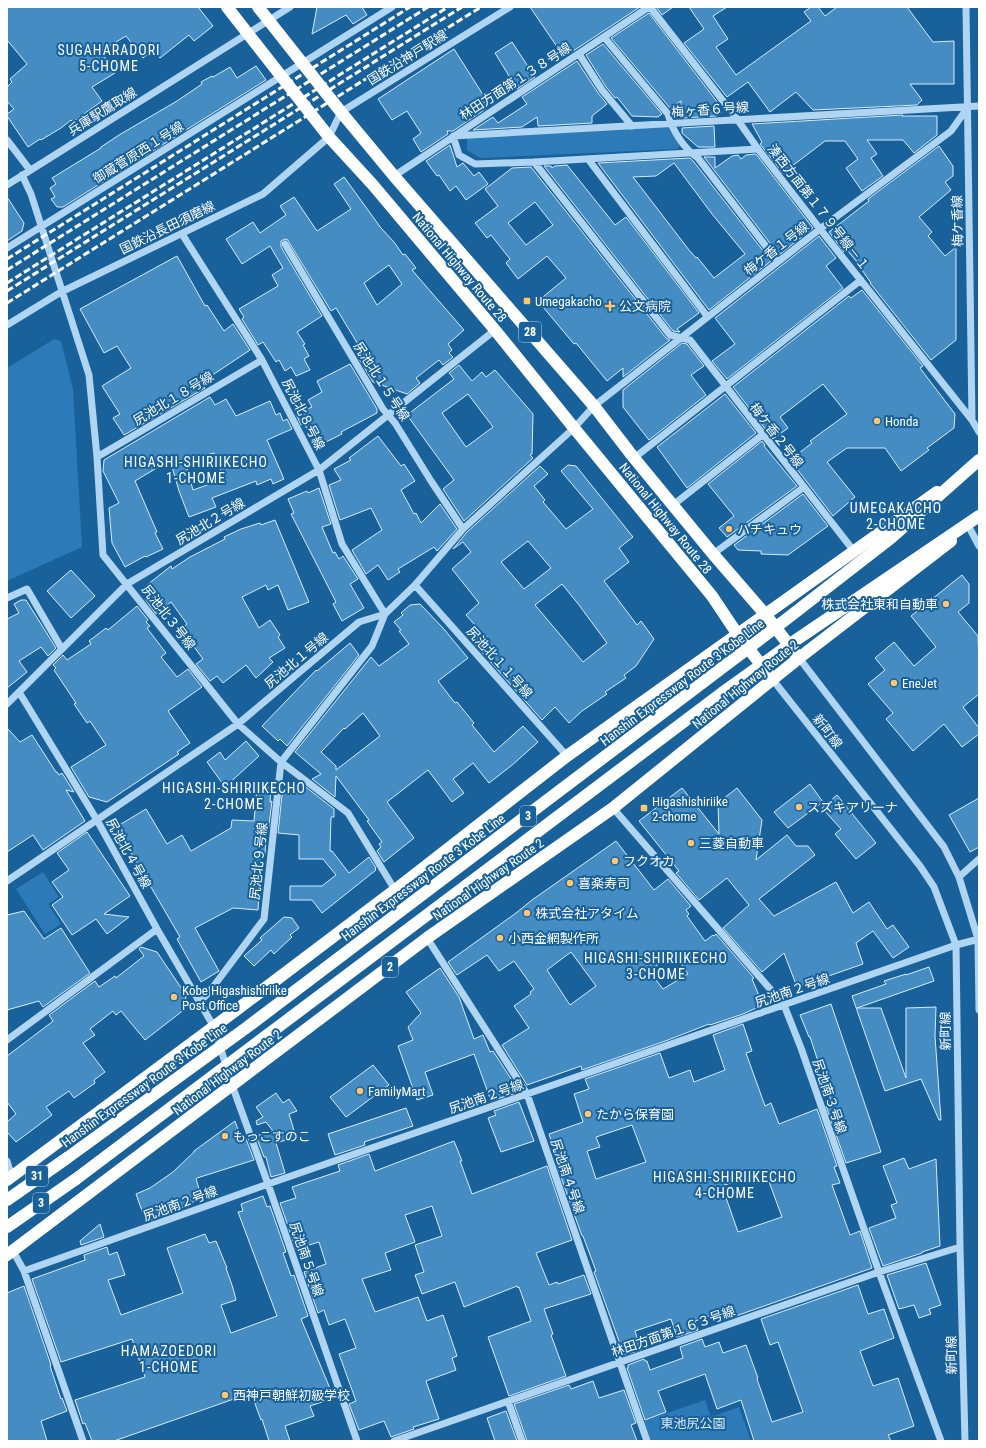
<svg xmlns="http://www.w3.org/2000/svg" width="986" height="1448" font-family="'Roboto Condensed','Noto Sans JP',sans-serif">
  <rect width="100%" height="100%" fill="#18619b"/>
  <path fill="#2c7bb8" d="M669 126 681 144 677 149 480 158 467 150V137Z
    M54 339 61 341 73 389 82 547 7 581V368Z
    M43 872 59 897 48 904 61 924 45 934 16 889Z
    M705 1400 711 1417 739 1407 751 1441H651L644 1421Z"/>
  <path fill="#458cc3" stroke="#d7ecfc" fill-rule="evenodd" d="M7 7H198L213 26 194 41 189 35 160 58 153 50 143 58 126 36 101 51 115 73 92 87 102 101 73 122 71 120 61 128 41 140 40 139 28 147 7 116V114L14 109 7 101V87L12 82 10 79 27 64 7 40Z
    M317 7H362L367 15 353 24 346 15 312 34Z
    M530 7H640L564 57Z
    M656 7H673L662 15Z
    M689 7H727L713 16 728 39 716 47 736 75 811 21 804 12 811 7H818L825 16 837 7H907L933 42 954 41V84H910L922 100 917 105 813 110 796 92 770 112 748 82 727 97 684 43 704 29Z
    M649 13 718 103 716 105 722 112 716 116 682 118 681 101 670 108 611 38Z
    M512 42 535 77 517 89 495 53Z
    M603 44 662 114 658 117 632 116 617 97 615 98 606 87 586 55Z
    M454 49 487 101 483 103 487 108 453 131H447L448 134 421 152 413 139 421 133 407 111 392 120 378 99Z
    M577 61 598 93 607 104 592 116V123L538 126 537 117 522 127 473 130 493 117 498 123 527 104 522 97Z
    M256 66 266 80 63 207H57L51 199 55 197 50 188 56 184 52 178 101 148V147L119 135 177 101 202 84 201 82 212 76 213 77 230 67 237 78Z
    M903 115 902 116H937V135L914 153 903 140H867L877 154 871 158 883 176 862 191 846 168 858 159 845 141H825L783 173 760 144 762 142 752 124Z
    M714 126 715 147H698L682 133V128Z
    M450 145 457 167 463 163 474 176 479 172 488 184 466 200 456 186 450 191 439 175 437 176 426 161Z
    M939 146 953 166V176L945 182 951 190 919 217 932 232 928 236 945 256 956 247V340L931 360 870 283H871L862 270 863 269 847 250 844 252 829 232 869 201 868 199Z
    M756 154 813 228 779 255 704 157H715V168L732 156 738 155 741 159 746 155Z
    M690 158 694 162 771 261 709 310 598 163ZM674 163 712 214 745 254 714 278 697 257 696 258 689 250 633 177 656 176Z
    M567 165 615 225 626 217 699 313 677 329 680 332 673 331 544 166H551L552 168 555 166Z
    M531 167 666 338 670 340 623 377V368L607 381 576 343 574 344 538 301 566 278 547 256 518 279 506 263 510 259 491 235 487 238 475 223 498 206 485 189 512 168ZM535 202 553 225 526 245 508 223Z
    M344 177 381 228 394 242 403 255 405 254 416 268 412 270 464 330 448 344 452 350 449 353 453 357 443 365 439 360 416 378 420 383 407 394 373 382 359 359 365 356 336 308 331 311 287 239 283 240 281 241V247L322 316 297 332 305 344 303 345 309 356 304 359 310 370 296 376 291 367 285 371 279 360 276 362 263 342 258 345 242 319 244 317 239 309 278 286 272 275 283 268 270 246 242 264 226 239 253 222 260 233 286 215 280 206 294 197 317 231 351 209 334 184ZM389 265 402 284 377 305 364 283Z
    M7 197 24 223 22 231 7 241Z
    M819 236 836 258 826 266 843 288 727 379 712 361 735 344 715 318Z
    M177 256 205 306 207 305 224 331 233 324 250 350 202 382 205 388 124 435 113 418 120 414 102 386 131 368 117 346 104 353 80 309Z
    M862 290 923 366 920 368 955 414 954 428 927 448 929 450 901 471 885 448H847L827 462 855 497 833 516 790 460 812 443 810 441 847 414 823 384 780 417 788 428 773 439 733 387 849 296 851 298Z
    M682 343 687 344 704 366 691 375 706 395 649 440 623 407V390Z
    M350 364 377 409V413L341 432 342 434 316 447 306 427 304 424 301 425 296 414 312 407 308 400 322 392 317 381Z
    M459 365 472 381 482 372 486 377 495 370 533 414 532 454 530 455 533 458 464 521 443 489 454 480 407 415 454 379 449 373ZM468 394 493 427 466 447 442 413Z
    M725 394 756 433 687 488 657 447Z
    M210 397 215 405 226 399 236 416 270 401 276 415 280 413 283 421 287 419 292 429 267 440 284 479 273 484 271 479 257 485 256 481 212 498 216 507 189 517 179 491 170 460 135 481 157 532 155 533 163 549 146 557 145 556 125 567 112 543 109 508 119 503 103 471 104 460ZM214 453 224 479 193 490 185 461Z
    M378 436 401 466 404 464 415 481 401 490 414 514 416 513 421 523 440 504 457 529 437 551 434 547 398 569 400 572 388 580 378 565 366 574 352 550 382 530 371 508 340 520 329 485 341 480 334 469 351 460 349 458Z
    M762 441 765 445 764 446 797 486 727 537 719 528 734 516 708 484Z
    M568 465 576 466 633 537 619 548 629 562 604 581 637 625 641 621 654 639 636 666 624 675 626 678 605 692 607 694 582 711 569 723 555 707 542 720 472 641 482 633 466 615 479 603 452 569 471 552 463 542 453 549 467 532 540 466 548 474 534 486 545 500 543 502 566 529 593 509 561 471ZM528 541 551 568 524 589 501 562ZM562 584 579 605 607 643 583 662 535 605Z
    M319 488 331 524 322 527 333 553 335 552 339 559 343 556 358 579 350 584 364 608 342 621 333 604 336 602 291 514 294 513 288 499 307 491 308 493Z
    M803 494 828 526 788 555 761 554V551L738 550 734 545Z
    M275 520 309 602 288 610 278 585 268 590 266 585 242 597 259 628 270 620 280 635 278 637 285 648 269 658 273 662 256 678 246 665 223 683 217 676 210 681 196 664 203 659 181 629 187 624 171 602 156 614 145 599 146 598 147 585 171 566 172 569 190 557 225 539 224 537 241 529 260 523 261 525Z
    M71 570 95 596 71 618 47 591Z
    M962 575 969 584V603L958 612 978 636 979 664V694L963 707 979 728V734L962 747 944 724 913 751 886 719 893 713 868 684 885 670 875 658 894 642 914 666 936 647 911 616Z
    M21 600H26L56 648 48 656 41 647 19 661 27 672 7 688V619L19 613 14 604Z
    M420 604 443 628 468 658 438 681 455 703 457 702 474 723 472 725 494 752 523 726 538 742 511 766 489 783 473 763 453 779 464 793 452 802 428 770 387 802 414 838 384 862 377 851 381 847 379 844 382 842 367 821 369 820 336 776 335 797 312 779 321 774 295 752 371 657 379 666 409 644 399 631 401 630 394 622 403 615 401 613 410 605ZM363 713 380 736 336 770V766L321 752 344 728 345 729Z
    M137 606 148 620 146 622 150 626 147 628 166 653 161 657 177 677 188 669 202 687 168 711 190 743 177 752 179 754 107 802 89 797 71 767 106 745 90 721 87 723 74 704 76 703 54 670 56 668 53 665 63 655 67 660 91 644 89 641 106 628 108 630Z
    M350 643 359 655 287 746 280 739 278 741 262 726 316 670 317 671Z
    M7 728 20 742 32 735 56 772H57L59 775 62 773 74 792 66 790 85 821 43 850 33 835 7 852Z
    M246 741 259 756 225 787 207 762 220 752 225 760Z
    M302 784 334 809V817H331L330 851H332L349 873 369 857 376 868 375 869 376 870 322 913 312 900H290V886H322L336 875 323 859H299V835L278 833 282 795Z
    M810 784 823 802 788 828 774 812Z
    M257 787 271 788 270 802 272 801 268 833H266L265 855H262L258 910 233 908 195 928 219 971 201 982 177 939 180 937 116 827 146 809 167 844 182 835 191 851 231 828 232 820 254 821Z
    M682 788 719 834 718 803 737 788 762 820 756 860 787 835 796 846H808L815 855 759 899 774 916 836 882 853 913 869 902 887 929 893 925 909 947 893 958 873 931 856 943 863 964 797 987 784 953 762 972 723 928 749 905 727 878 699 900 676 873 679 871 639 821Z
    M837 795 876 843 856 859 835 834 841 829 822 808Z
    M979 798V847L970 852 949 815Z
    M87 832 130 896 104 914 129 917 107 934 96 919 72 935 52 905 63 897 52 882 69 870 57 853Z
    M616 841 654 890 668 879 691 906 686 910 689 914 687 916 705 941 713 935 714 936 716 934 754 978 752 979 763 1005 743 1014 710 1025 709 1024 668 1040 582 1070 581 1066 527 1085 502 1045 529 1028 514 1006 531 994 530 992 534 989 514 961 499 971 487 955 457 975 448 962 516 913 532 900ZM571 952 596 986 570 1005 547 970ZM674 953 688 974 663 989 649 971Z
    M24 911 44 939 61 928 90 973 43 1007 39 1001 7 1010V915Z
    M284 917 292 918 299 928 290 935 292 937 274 954 271 950 254 966 244 956 262 940 260 938Z
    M141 947 157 952 186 995 185 1009 145 1040 121 1011 116 1015 113 1011 90 1029 95 1035 83 1043 105 1072 94 1080 95 1083 74 1098 69 1091 46 1107 52 1115 16 1142 7 1132V1122L16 1114 7 1102V1056L52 1022 53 1021 49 1015 95 981 99 987 115 976 116 978 144 956 139 949Z
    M929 967 934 981 857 1008H881L906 1078V1008L936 1007 935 1036 941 1120H939L921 1079 885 1091 852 996 886 984 884 981 906 974V975Z
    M440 968 459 997 474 1039 483 1035 490 1052 493 1051 517 1088 514 1089 516 1093 491 1101 474 1054 425 1072 433 1095 417 1100 398 1046 413 1040 408 1027 421 1013 406 992Z
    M831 1004 881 1152 846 1163 826 1106 832 1104 810 1037H809L800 1015Z
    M743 1024 752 1051 746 1053 765 1106 771 1103 779 1124 817 1109 837 1166 834 1167 840 1183 832 1185 850 1235 860 1231 872 1268 733 1317 730 1309 695 1321 698 1330 677 1337 671 1319 635 1331 641 1350 624 1355 594 1272 596 1271 583 1236H582L556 1163 558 1162 549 1134 583 1122 574 1094 589 1089 585 1079 660 1053 669 1078 690 1070 694 1082 725 1070 713 1035ZM632 1125 646 1162 596 1179 587 1151 600 1147 596 1137ZM765 1171 782 1217 738 1232 722 1186Z
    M373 1065 389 1085 346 1117 330 1097Z
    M276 1093 283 1103 289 1099 297 1111 289 1114 296 1137 276 1143 285 1173 271 1177 266 1157H264L256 1136 273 1131 266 1122 257 1125 256 1121 263 1117 256 1107Z
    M519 1102 534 1141 501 1152 488 1118 496 1115 494 1111Z
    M406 1108 413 1126 364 1142 365 1145 335 1155 328 1134Z
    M235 1121 242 1141 246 1139 254 1160 197 1178 196 1179 202 1198 191 1203V1204L146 1222 136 1194 150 1188 173 1172 194 1152V1151Z
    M454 1141 462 1161H460L472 1194 547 1166 572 1240 536 1253 549 1285 557 1282 558 1284 584 1275 591 1294 544 1309 553 1334 551 1335 566 1376 509 1396 488 1337 531 1321 519 1287 518 1288 517 1286 464 1307 455 1282 422 1294 415 1275 424 1272 415 1245 442 1236 432 1206 405 1215 415 1242 385 1253 391 1270 362 1279 375 1312 418 1297 427 1321 443 1315 457 1356 452 1358 456 1370 426 1381 439 1419 413 1427 414 1429 391 1437 384 1421 359 1430 349 1404 356 1401 339 1354 356 1348 345 1319 329 1325 324 1310 318 1313 304 1272 326 1264 319 1242 296 1249 280 1203 296 1198 292 1187 340 1171 338 1165 369 1154 375 1171Z
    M904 1158 909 1169 936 1159 940 1246 922 1252V1253L883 1266 869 1228 896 1218 891 1205 897 1203 883 1166Z
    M263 1196 267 1207 270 1206 286 1252 283 1253 291 1276 294 1275 308 1316 301 1319 334 1398 310 1406 314 1416 285 1426 290 1441H269L262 1419 261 1420 251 1393 114 1441H92L85 1423 83 1424 75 1400 145 1377 132 1339 61 1362 32 1279 85 1260 84 1255 107 1247 109 1255 117 1252 125 1275 108 1280 121 1315 183 1293 167 1248 205 1234 209 1243 216 1241 227 1268H226L233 1288 236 1300 221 1305 231 1333 277 1316 238 1212 243 1211 241 1204Z
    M100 1224 104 1237 81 1245 80 1241Z
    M926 1263 941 1305 929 1309 931 1314 919 1318 914 1305 899 1309 887 1275Z
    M858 1285 868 1314 884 1309 894 1338 860 1351 873 1386 898 1378 914 1426 888 1435 891 1441H754L741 1400 717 1409 705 1374 658 1391 666 1412 645 1420 627 1368H628V1365L644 1359 645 1361H647L650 1370 683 1358 680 1347 702 1339 705 1347 719 1342 723 1353 746 1345 758 1378 757 1379 772 1422 803 1412 778 1342 770 1345 761 1319Z
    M24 1286 51 1365 50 1366 61 1399 62 1398 67 1411 41 1421 47 1441H7V1293Z
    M593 1381 599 1398 624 1390 636 1423 631 1425 637 1441H527L514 1404 569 1385 571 1389Z
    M506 1411 517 1441H495L487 1418Z"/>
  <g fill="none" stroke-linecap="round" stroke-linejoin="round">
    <path stroke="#afd5f2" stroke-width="7" d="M650 7 737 119 758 149 820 229 972 420
      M966 7 972 420 979 432
      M604 37 668 114C672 130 684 149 698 158L778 262
      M579 54 602 90 632 126
      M7 140 30 170
      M758 149 534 162 475 164 459 155 453 136 979 106
      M588 159 707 316
      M534 162 670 335 690 340 853 550
      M22 175 31 194 89 375 97 457 103 555 238 724 281 762 348 813 395 890
      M394 176 649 7
      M7 185 290 7
      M182 234 262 360 319 470 342 544 385 614
      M285 244 383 409 395 423 431 481 463 529
      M7 248 392 7
      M7 325 61 292 263 194 329 137 341 112 510 7
      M97 457 262 360
      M634 458 861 280
      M673 505 762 435
      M969 527 979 546
      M713 554 804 487
      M415 585 567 756
      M7 598 27 589 62 649
      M799 658 944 847 959 877 978 939 979 1010
      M773 680 920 866 934 887 956 945 960 1247 965 1441
      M19 692 97 820 157 929 214 1027 232 1085 268 1184 357 1441
      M7 704 127 584 319 470 495 330
      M613 808 784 1005 801 1048 879 1272 941 1441
      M959 877 979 859
      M7 881 238 724 359 622 385 614 415 585 463 529 574 428 594 406 820 229 951 131 968 107
      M427 938 527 1094 647 1441
      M200 1002 210 991 264 919 281 762 372 646 385 614
      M7 1040 157 929
      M7 1161 12 1177
      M13 1251 24 1271 83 1441
      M24 1271 268 1184 956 945 979 939
      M508 1401 522 1441
      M394 1441 879 1272 960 1247"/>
    <path stroke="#fff" stroke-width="12" d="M227 7 329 137 373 185 495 330 574 428 712 596 738 635 773 680
      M258 7 341 112 394 176 594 406 634 458 713 554 765 614 799 658
      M7 1180 231 1014 395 890 567 756 937 492
      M7 1200 67 1158
      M7 1227 76 1179
      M7 1255 427 938 613 808 799 658 951 541"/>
    <path stroke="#fff" stroke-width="3" stroke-dasharray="7 3" stroke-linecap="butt" d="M7 259 410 7
      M7 270 428 7
      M7 283C154 191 301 99 448 7
      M7 291 462 7
      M7 303 481 7"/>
    <path stroke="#fff" stroke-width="12" d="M67 1158 246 1028 784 621 891 538 979 460
      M76 1179 722 693 796 640 979 516"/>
  </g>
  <g fill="#ffc570" stroke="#18619b" stroke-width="1.5">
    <rect x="523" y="297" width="8" height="8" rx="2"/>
    <path d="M608 300h4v4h4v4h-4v4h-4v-4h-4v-4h4z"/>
    <circle cx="877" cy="421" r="4"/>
    <circle cx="729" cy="529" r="4"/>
    <circle cx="946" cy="604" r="4"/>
    <circle cx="894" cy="683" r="4"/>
    <circle cx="799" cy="807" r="4"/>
    <rect x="640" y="804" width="8" height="8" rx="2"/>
    <circle cx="691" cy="843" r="4"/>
    <circle cx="615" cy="861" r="4"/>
    <circle cx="570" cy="883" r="4"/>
    <circle cx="527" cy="913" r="4"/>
    <circle cx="500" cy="938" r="4"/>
    <circle cx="174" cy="997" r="4"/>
    <circle cx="360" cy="1091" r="4"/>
    <circle cx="588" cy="1114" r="4"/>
    <circle cx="225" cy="1136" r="4"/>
    <circle cx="225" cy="1395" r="4"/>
  </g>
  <g text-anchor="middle" stroke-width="4" stroke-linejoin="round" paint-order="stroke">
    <g fill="#18619b" stroke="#bad0e1" stroke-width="1">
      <rect x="519" y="322" width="22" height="20" rx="3"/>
      <rect x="520" y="806" width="16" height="20" rx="3"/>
      <rect x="382" y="957" width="16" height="20" rx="3"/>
      <rect x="26" y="1166" width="22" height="20" rx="3"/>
      <rect x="33" y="1193" width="16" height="20" rx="3"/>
    </g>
    <g font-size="12" font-weight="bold" fill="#fff">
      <text x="530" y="336">28</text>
      <text x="528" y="820">3</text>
      <text x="390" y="971">2</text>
      <text x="37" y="1180">31</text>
      <text x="41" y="1207">3</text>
    </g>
    <g font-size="13" fill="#fff" stroke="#18619b">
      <text transform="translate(407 57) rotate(-32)" y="5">国鉄沿神戸駅線</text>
      <text transform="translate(515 81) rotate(-33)" y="5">林田方面第１３８号線</text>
      <text transform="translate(710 109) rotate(-4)" y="5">梅ヶ香６号線</text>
      <text transform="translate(102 111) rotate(-32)" y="5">兵庫駅鷹取線</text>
      <text transform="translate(138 152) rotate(-32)" y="5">御蔵菅原西１号線</text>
      <text transform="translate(819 207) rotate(52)" y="5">湊西方面第１７９号線－１</text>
      <text transform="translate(957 221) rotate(-91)" y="5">梅ケ香線</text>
      <text transform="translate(167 227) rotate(-26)" y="5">国鉄沿長田須磨線</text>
      <text transform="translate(776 248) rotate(-38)" y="5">梅ケ香１号線</text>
      <text transform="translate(460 267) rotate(50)" y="5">National Highway Route 28</text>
      <text transform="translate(382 381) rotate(57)" y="5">尻池北１５号線</text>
      <text transform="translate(173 398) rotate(-31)" y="5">尻池北１８号線</text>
      <text transform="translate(304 414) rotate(63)" y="5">尻池北８号線</text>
      <text transform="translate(777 435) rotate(52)" y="5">梅ケ香２号線</text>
      <text transform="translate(666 518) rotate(51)" y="5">National Highway Route 28</text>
      <text transform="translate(210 521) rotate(-31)" y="5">尻池北２号線</text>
      <text transform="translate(169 617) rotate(52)" y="5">尻池北３号線</text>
      <text transform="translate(296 660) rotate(-40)" y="5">尻池北１号線</text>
      <text transform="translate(500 662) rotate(48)" y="5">尻池北１１号線</text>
      <text transform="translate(682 682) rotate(-37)" y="5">Hanshin Expressway Route 3 Kobe Line</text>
      <text transform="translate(745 684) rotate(-39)" y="5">National Highway Route 2</text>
      <text transform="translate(828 731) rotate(52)" y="5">新町線</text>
      <text transform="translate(129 853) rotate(61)" y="5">尻池北４号線</text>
      <text transform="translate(258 861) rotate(-84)" y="5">尻池北９号線</text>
      <text transform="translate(423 877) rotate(-37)" y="5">Hanshin Expressway Route 3 Kobe Line</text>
      <text transform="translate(488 879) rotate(-35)" y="5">National Highway Route 2</text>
      <text transform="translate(792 990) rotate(-19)" y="5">尻池南２号線</text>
      <text transform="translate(945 1031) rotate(-91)" y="5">新町線</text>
      <text transform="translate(227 1072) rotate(-37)" y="5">National Highway Route 2</text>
      <text transform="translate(144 1085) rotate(-36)" y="5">Hanshin Expressway Route 3 Kobe Line</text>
      <text transform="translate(486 1096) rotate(-19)" y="5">尻池南２号線</text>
      <text transform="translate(830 1096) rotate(71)" y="5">尻池南３号線</text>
      <text transform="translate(568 1176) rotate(71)" y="5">尻池南４号線</text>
      <text transform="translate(180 1203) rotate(-20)" y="5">尻池南２号線</text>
      <text transform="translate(307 1259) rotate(71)" y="5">尻池南５号線</text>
      <text transform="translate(673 1331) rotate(-19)" y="5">林田方面第１６３号線</text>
      <text transform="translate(951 1355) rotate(-91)" y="5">新町線</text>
    </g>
    <g font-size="13" fill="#fff" stroke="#18619b" text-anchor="start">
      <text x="535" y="306">Umegakacho</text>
      <text x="619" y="311">公文病院</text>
      <text x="885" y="426">Honda</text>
      <text x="737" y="534">ハチキュウ</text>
      <text x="938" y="609" text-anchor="end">株式会社東和自動車</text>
      <text x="902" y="688">EneJet</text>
      <text x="652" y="806">Higashishiriike<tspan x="652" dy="15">2-chome</tspan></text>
      <text x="807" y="812">スズキアリーナ</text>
      <text x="699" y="848">三菱自動車</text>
      <text x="623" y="866">フクオカ</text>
      <text x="578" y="888">喜楽寿司</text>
      <text x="535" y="918">株式会社アタイム</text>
      <text x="508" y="943">小西金網製作所</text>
      <text x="182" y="995">Kobe Higashishiriike<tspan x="182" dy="15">Post Office</tspan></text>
      <text x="368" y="1096">FamilyMart</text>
      <text x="596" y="1119">たから保育園</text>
      <text x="233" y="1141">もっこすのこ</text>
      <text x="233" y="1400">西神戸朝鮮初級学校</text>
    </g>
    <g font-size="13" fill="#d7ecfc" stroke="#18619b">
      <text x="693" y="1428">東池尻公園</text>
    </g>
    <g font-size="14" letter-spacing="1" fill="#fff" stroke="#18619b">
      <text x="109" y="55">SUGAHARADORI<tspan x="109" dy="16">5-CHOME</tspan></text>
      <text x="196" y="467">HIGASHI-SHIRIIKECHO<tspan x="196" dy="16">1-CHOME</tspan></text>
      <text x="896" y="513">UMEGAKACHO<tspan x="896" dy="16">2-CHOME</tspan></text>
      <text x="234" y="793">HIGASHI-SHIRIIKECHO<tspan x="234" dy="16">2-CHOME</tspan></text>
      <text x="656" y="963">HIGASHI-SHIRIIKECHO<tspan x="656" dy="16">3-CHOME</tspan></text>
      <text x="725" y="1182">HIGASHI-SHIRIIKECHO<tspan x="725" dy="16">4-CHOME</tspan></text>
      <text x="169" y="1356">HAMAZOEDORI<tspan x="169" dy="16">1-CHOME</tspan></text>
    </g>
  </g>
  <rect width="986" height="1448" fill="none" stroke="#ffffff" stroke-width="16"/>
</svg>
